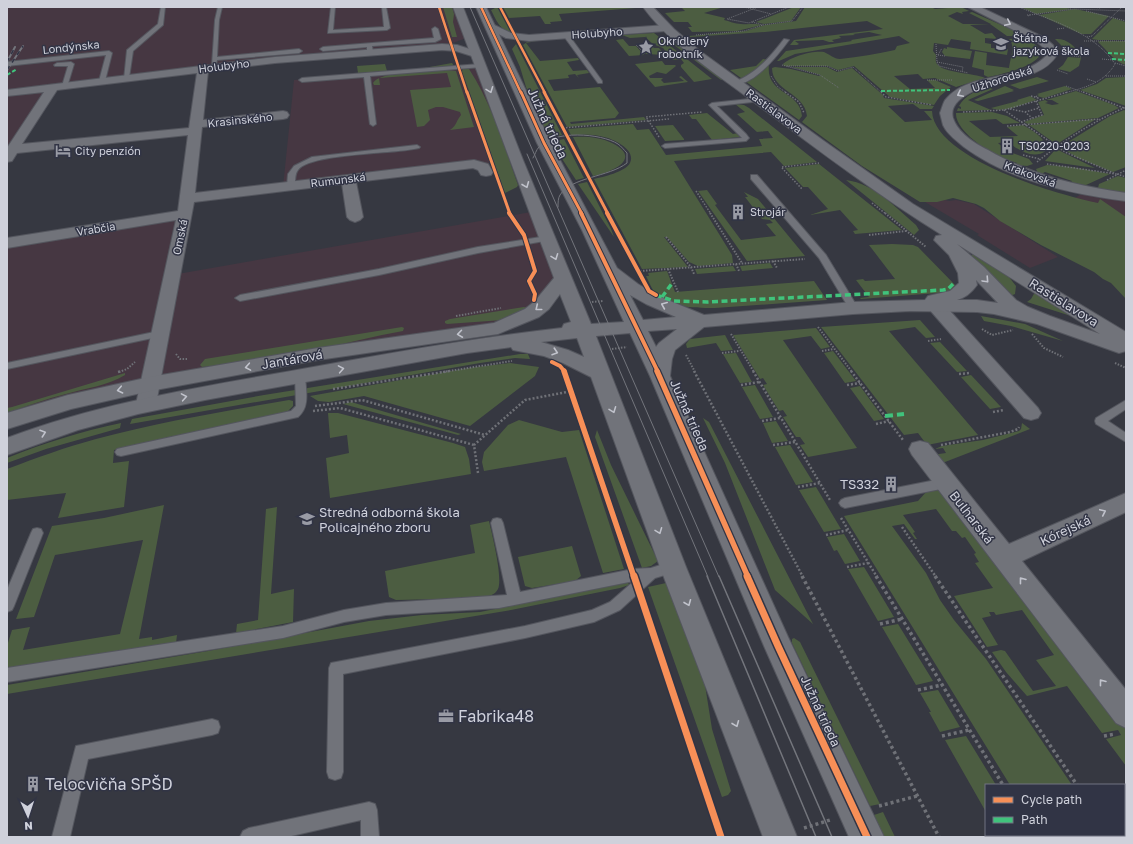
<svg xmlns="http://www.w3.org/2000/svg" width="1133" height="844" font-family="'Golos Text',sans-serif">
  <rect width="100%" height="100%" fill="#363841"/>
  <path fill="#463742" d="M7 7H458L469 37 442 47 275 60 53 87 7 159Z
    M480 66 516 160 283 187 294 80Z
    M1086 191 1126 197V230L1075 198Z
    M945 200 949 201 956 200 974 204 1058 257 1030 268 977 235 979 234 925 202Z
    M537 211 563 278 518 320 318 354 7 421V243L185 214 172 275Z"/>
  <path fill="#4c5d41" d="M443 7H452L454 14 453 22 457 37H452Z
    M497 7 512 35C499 27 498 24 491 10Z
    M503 7H635L636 8 559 14 562 21 550 22 551 24H545L540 16 509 18Z
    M681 7H724L704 13 725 18 724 20C729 21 735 24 741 24 749 25 754 23 762 25L737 31 692 32 688 27H692L688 22H674L665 13 685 11Z
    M794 7H801L791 21 764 24 756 22Z
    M805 7H931L935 9 961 7 969 11 962 12 963 14 957 12 948 16 963 24H991L969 13 972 12 1017 32H1013C1016 35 1021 34 1025 36H1007L990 24 970 25 985 34 992 33 997 39 985 38V43L991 44V48L1008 49 1007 55 970 49 971 42 951 39 948 45 934 43 933 51 936 55C936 58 935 61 937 64 943 73 974 73 985 78L956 87 935 78 923 79 918 74 894 76 910 89 935 88 927 80H935L951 87 940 96 934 105 890 97 854 66 838 70 828 66H784L783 64C790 57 813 50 824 52 829 54 834 59 840 59 859 57 877 54 895 50L897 46 910 43 899 36 795 54 779 61H777L786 51 852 41 851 40 882 35 869 32 853 34 855 35 839 36 841 38 832 40 834 42H829L823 40 798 41H795L799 44 797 45H790L794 40 883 29 867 21 765 32 690 37 689 36 746 31 765 25 796 21Z
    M1021 7H1061L1072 9 1036 14Z
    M1075 9 1109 16 1091 34H1081L1039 15Z
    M1113 18 1126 22V40H1098L1092 39Z
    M654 33 712 79 694 82 681 67V65L684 63 681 59 673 60 663 48 653 44 645 37 630 38 622 35Z
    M1027 38 1037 46 1040 55C1034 67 1001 74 988 77L984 75V70L972 67 975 51 987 53 986 65 1009 68C1010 59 1016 46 1009 39Z
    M623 39 629 46H636L644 55 629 56 616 40Z
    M1055 39C1067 38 1075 46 1081 56L1067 55 1061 45Z
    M537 41 526 43 540 61 578 58 579 60 567 62 573 71 587 70 589 73 577 75 579 78 575 74 568 75 569 78 548 80 554 91 600 87 619 113 615 118 570 122 571 124 644 117 646 120 567 127 523 45 527 42Z
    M1100 41H1126V65C1114 62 1107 50 1098 42Z
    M516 44 562 135 549 138 526 87 520 67 512 49Z
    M678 44 723 79 721 80 674 45Z
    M651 45 654 48H659L665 55 646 54 638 46Z
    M947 47 972 51 970 59 945 56 942 52 944 48 947 49Z
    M1068 57 1081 58 1079 66 1070 72 1058 69 1063 65Z
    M763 59 769 60 746 77 741 78 730 70 756 66Z
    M662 61 665 65H675L676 66 666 74 657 72 649 76 650 78H663L661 80 664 83 684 81 679 77 681 76 688 82 655 87 635 64Z
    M452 63 454 66 358 73 357 66 385 64 387 71 424 68Z
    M769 64C765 95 800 90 802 116L799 120 745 81Z
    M775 67 791 69 819 76 821 75 792 67H827L837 72 852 68 883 95 884 98 934 106 932 109H920L913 104 888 106 905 122 932 120 924 111H932C934 159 1059 195 1098 203L1100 199 1126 217V299L1111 283 1103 279 1094 272 1041 245 1000 221 984 208 976 204 953 198 937 202H920L862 166 802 122 807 116C805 93 772 91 772 68Z
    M463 69H469C492 104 504 146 518 185L517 187 505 193 462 71Z
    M446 70 456 71 474 127 450 130C457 125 456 121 461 115L460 112 443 107H436L428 110 430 120 424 126 417 127 410 90 451 87 447 73 379 78 380 85H374L373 83C379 71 432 71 446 70Z
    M1037 77 1049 81 1020 89 1010 85Z
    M1126 77V106L1080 90 1097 84 1106 78Z
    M1005 86 1014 90H1012L1014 91 978 101 974 100Z
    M1065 86 1072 89 1044 98 1037 96 1039 95 1037 94Z
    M987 87 993 89 968 100 991 110 957 111 958 108 961 109V107L959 106C965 95 976 91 987 87Z
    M1076 91 1114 105 1119 108 1098 118 1028 124 1024 122 1044 115 1038 102 1045 100 1048 102 1045 103 1052 105 1059 104 1052 100H1046Z
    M1030 96 1037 100C1024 103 1004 114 991 108L1018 101 1017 100Z
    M735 104 744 105 749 108 817 162 784 166 771 152 674 161 732 255 733 263 698 266 689 262 667 237H664L688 267 642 269 594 179C603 177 625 172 630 163 636 150 616 141 608 138 596 134 583 134 571 135L568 129 633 124 637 130 649 129 666 155 762 146 759 139 773 138 768 131 757 132 737 114 745 112Z
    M1124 110 1126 111V167L1113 172 1078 158 1060 147 1110 116Z
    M992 112 1007 116 1020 123 1003 124 996 119 969 121 990 137 1018 136 1007 127 1023 125C1032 130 1049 140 1046 151 1033 160 1018 150 1008 142L998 143 1007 151 1029 159 1033 164 1027 166 1017 165H1015L1017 163C1012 161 1009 161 1005 159 989 153 955 131 956 113Z
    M707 113 733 134 738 133 740 135 739 137 712 140 696 119H692L689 115Z
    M1096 119 1057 144 1053 142 1029 125Z
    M673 125 684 139V140L665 141 655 126Z
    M573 137C586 136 600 137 612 143 644 159 610 173 593 176Z
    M564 139 584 178 576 180 551 142Z
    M1056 149 1095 168 1045 161Z
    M819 164 902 230 855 234 853 231 858 230 840 210 810 215 828 209 808 187H803L785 168Z
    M1047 165 1072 167 1110 174 1086 185 1070 184 1072 181 1045 172 1040 175 1038 174 1036 169Z
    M1118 176 1126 178V194L1102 190 1098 188 1099 184Z
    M846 180C875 184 895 207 916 225L919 230 914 235Z
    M587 182 611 229 614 237 578 184Z
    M707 190 717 204 715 205 741 240 776 236 766 224 773 223 770 220 762 219 745 197H748L744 192 758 199 805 256 747 261 698 191Z
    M892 244 913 245 918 247 958 288 950 292 861 299 860 298 869 297 856 280 863 279 865 281 895 279 869 245Z
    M974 254 1005 272 1016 286 1015 294 1008 297 970 256Z
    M770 263 773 268 742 271 740 266Z
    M733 266 736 271 697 274 695 269Z
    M667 271 675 292 814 281 827 300 715 308C701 308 666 308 657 296 652 290 649 282 646 276H649L648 273Z
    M1035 292 1071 316 1027 302 1031 299Z
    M524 307 529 308 503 320 447 324 445 323V321L450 319Z
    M981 316 1025 324 1063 341 1011 326 984 321Z
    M920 320 935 337 926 338 915 327 889 331 978 435 927 445 918 433 904 435 821 327Z
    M402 327 404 328 403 331 382 335 333 346 213 366 202 367 200 365 205 359Z
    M816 328 830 347 821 349 811 336 783 340 857 448 808 457 800 445 805 444 800 437H796L783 417 787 416 783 410 779 411 763 385 767 384 763 378 760 379 733 335Z
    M725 335 733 350 721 351 716 343 687 348 686 344 690 339Z
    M940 342 967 371 957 372 930 343Z
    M833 351 856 381 845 383 824 353Z
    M736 353 752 382 740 383 723 354Z
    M520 354H528L530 359 515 358 480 363 130 424 132 419 264 395Z
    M510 363 539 367 535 376 470 426 364 396 329 402 318 401 310 396 468 368Z
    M125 373V375C107 386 86 388 66 394 46 399 27 406 7 413V408L12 407Z
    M971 375 1001 407 990 409 961 377Z
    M755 385 773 417 760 419 742 387Z
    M860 386 884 419 874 421 850 388Z
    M289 400 293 401V406L286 413 114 450 113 463 129 461 124 507 58 518 66 493 7 500V469C36 458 66 447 96 439 159 422 225 411 289 400Z
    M351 402 461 434 458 435 343 404Z
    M328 413H338L453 443 465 447 469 459 471 474 330 498 326 458 349 453 347 435 330 438Z
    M703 418 709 422 813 624 775 590 725 463Z
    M519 420 562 432 579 430 624 569 603 573 566 457 484 471 482 462 484 452 508 425Z
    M776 421 788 441 772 443 763 423Z
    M121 423 120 428 46 449 7 463V458C44 443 82 431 121 423Z
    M1022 423 1030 429 945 462 942 463 932 455 946 453 943 448 935 449 942 446 983 440 1019 431 1021 429Z
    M597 430 611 465 658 561 651 566 642 568 595 437Z
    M790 445 813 482 796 485 775 447Z
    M816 487 841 529 824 532 799 490Z
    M936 489 940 490 1126 724V766L1106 739 1121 735 1118 730 1102 733 1067 686 1027 696 1006 672 992 652 1001 650 1005 651 1033 691 1056 686 1036 660 1054 655 1022 610 996 615 994 612H989L991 616 982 618 998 645 987 647 954 596 993 588 975 563 979 562 974 554 976 553 965 537 962 538 956 531H952L936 509 903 515 915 532 913 533 917 539H915L904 524 892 526 926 573 940 600 954 620 986 659 1072 785H1010L844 516 918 501 927 491Z
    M164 505 139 639 152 637V640L177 635 176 643 11 669 7 666V646L12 630 30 627 23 650 120 634 143 540 55 555 34 617 16 619 52 526 104 518Z
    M277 507 271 594 294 589 293 622 236 633 237 624 258 620 266 509Z
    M489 521C492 534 503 578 498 589 495 595 489 596 483 598L396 600 389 597 385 571 475 553 470 525Z
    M844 534 860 561 845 564 837 550 834 551 827 537Z
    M572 546 581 576 575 581 532 588 525 586 518 557Z
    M864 567 894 617 878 621 848 569Z
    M628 582 629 585 620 588 511 610 7 694V685L208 651 369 621 422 615 480 612Z
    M666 583 705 685 712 729 731 791 728 795 722 797 648 587Z
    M898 624 933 681 916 685 882 627Z
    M794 638 800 642 880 804 870 806 792 643V639Z
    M938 690 960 727 940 732 929 712H931L920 693Z
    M966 736 996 785H986V812L945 740Z
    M883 812 895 837H884L874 815Z"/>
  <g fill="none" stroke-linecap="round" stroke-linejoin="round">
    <g stroke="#54565e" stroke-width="2">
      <path id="service" d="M161 7H165L163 25 133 51 129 78 124 79 127 50 158 24Z
        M218 7H222L219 20 217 57 299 49 302 51 299 53 217 60 216 65H212L215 20Z
        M331 7H335L333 30 384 27 382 7H386L390 28 387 30 328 33Z
        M435 27 438 29 441 39 435 42 372 46 373 52 370 54 367 52V47L323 51 320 49 323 47 434 38 432 29Z
        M564 34H568L602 81V83H598L563 35Z
        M784 39 789 40C778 55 754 86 734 84V82C756 74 770 57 784 39Z
        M109 51 112 53 105 81 102 83 99 81 106 55 7 66V62Z
        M57 63 71 62 74 64 67 87 62 86 68 66H55L54 65Z
        M480 64 483 66 482 67 370 76 376 124 373 126 370 124 364 77 302 82 299 80 302 78Z
        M759 98 761 99V101L717 106 746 134 749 138 746 141 665 148 662 146 665 144 742 138 709 105 712 103Z
        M417 145 420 147 419 148C396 154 310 153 298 170 294 175 296 182 294 188H288L287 186 288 174 294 166 312 157Z
        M751 175H757L826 255 858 308 856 310H850L819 258 751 179Z
        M547 236 551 238 550 240 478 253 379 275 240 301 235 298 240 295 379 269 478 247Z
        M159 331 162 332 164 334 162 336 7 369V363Z
        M300 373 305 376C306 391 310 407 298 417L121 456 117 455 115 452 117 449 121 448 291 411 296 406 295 376Z
        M1126 400V409L1108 421 1126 433V442L1096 424 1095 421 1096 418Z
        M946 478 950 480 952 483 950 486 946 488 845 508 841 506 839 503 841 500 845 498Z
        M497 518 501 519 503 523 520 592 633 569 651 568 673 561 678 563 680 567 678 571 655 578 620 610 594 622 525 638 343 674V772L341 778 335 780 329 778 327 772 329 668 331 663 525 626 592 610 610 602 634 581 499 608 386 615 344 622 283 638 7 682V668L283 626 344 610 386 603 507 595 491 523 493 519Z
        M37 528 41 529 43 533 14 606 12 610 7 612V590L31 533 33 529Z
        M212 719 218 721 220 727 218 733 212 735 88 759 70 837H52L76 746Z
        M369 802 375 804 377 810 379 837H361V820L287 837H240L243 831 249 828Z"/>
    </g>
    <g stroke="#54565e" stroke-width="2">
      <path id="minor" d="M968 7H980L1045 38 1053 45 1057 55C1051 64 1044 69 1034 73 1015 80 945 89 953 118 958 133 974 143 988 150 1031 175 1077 186 1126 193V201C1071 194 1010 181 964 147 957 141 947 134 943 125 942 121 941 117 940 113 942 109 943 102 946 99 971 70 1021 83 1047 55L1044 48 1037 42Z
        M490 23 511 33 529 35 666 25 671 28 666 31 529 41 506 38 487 28 485 26Z
        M442 44 457 45 479 52 480 54 475 57 456 51 442 50 275 63 208 71 203 120 283 111 287 112 289 115 287 118 283 119 202 127 195 193 474 160 488 164 493 172 491 175 486 176 481 175 478 170 473 168 356 182 363 217 360 220 355 222 350 220 347 217 342 184 194 202 156 404 153 409 146 411 139 409 136 404 176 220 7 248V238L178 211 188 135 17 153 12 161 7 162V148L44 92 7 96V90L275 57ZM197 73 189 128 22 144 57 90Z
        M935 300 941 301 1038 408 1041 413 1038 418 1031 420 1024 418 929 309 926 305 929 301Z
        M920 441 928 443 1009 544 1126 493V512L1022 561 1126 690V728L1116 723 912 455 909 449 912 443Z"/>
    </g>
    <g stroke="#54565e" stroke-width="2">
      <path id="tertiary" d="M453 7H463L523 160 591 324 624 322 582 230 537 143 476 7H486L551 143 617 268 638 284 658 296 704 315 853 302 925 300 928 296 950 291 959 283 958 273 949 255 934 240 936 236 942 235C876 194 814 147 751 100 714 72 671 45 643 7H653L674 29 700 51 824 141 913 204 1126 332V351L1119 353 1037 324 994 314 977 312 910 311 853 314 704 327 675 350 672 359 670 376 788 637 884 837H849L764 646 650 376 630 333 596 336 686 567 797 837H763L660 567 591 377 563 363 544 356 513 350 511 347 467 353 205 400 138 414 78 430 7 455V438C94 405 184 390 274 374 370 357 465 339 562 328L564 324 571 322 560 294 549 309 539 317 498 334 318 360 150 391 71 409 7 429V413L68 395 150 377 318 348 494 323 525 309 535 301 554 278ZM957 244 1100 334 1050 316 1028 307 1016 300 984 267ZM976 280 998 303 977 300H957C965 298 972 292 977 285ZM630 295 646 304 676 317 643 320ZM677 329 659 343 656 347 648 331ZM577 338 584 357 568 350 541 342Z"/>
    </g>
    <path stroke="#6f7177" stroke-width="1" stroke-dasharray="1 1" stroke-linecap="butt" d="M744 7 771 14
      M758 7 727 19 749 23 789 7
      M1019 7C1052 21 1094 32 1115 64 1104 83 1084 88 1064 93
      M1064 7 1071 8
      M1091 7 1101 8
      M1086 11 1126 21
      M1027 15H1030L1028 16
      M1030 15 1074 9 1126 11
      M752 22 763 25
      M1057 29 1065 28
      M696 35 744 31 763 25 792 21 803 7
      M1087 37 1092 36 1122 7
      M1084 41H1126
      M936 44 937 62 939 66 968 73
      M636 45 645 54
      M938 55 942 48
      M938 55 945 56
      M1066 55 1081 57
      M1102 59 1113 60
      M937 62 963 67 962 72
      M1115 63 1126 66
      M782 65 820 75 839 88
      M787 66H827L838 71 853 67 882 93
      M1057 70 1068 74
      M771 76 778 87 787 93
      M1106 76H1126
      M1087 79 1096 82
      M927 80H952
      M1066 86 1085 93"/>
    <path stroke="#6f7177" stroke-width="1.5" stroke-dasharray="1.5 1.5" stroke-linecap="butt" d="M785 92 799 102 804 113
      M881 92 886 97 932 105
      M1083 92 1124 108
      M1031 96 1038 98 1036 96
      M1010 109 1025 112 1032 118
      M1004 110 1065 152 1116 174 1047 164
      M963 112 1004 110 1068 92
      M1025 112 1039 108
      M1021 122 1042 115 1036 101
      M1007 126 1100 119
      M563 128 669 119
      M659 137 646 117 702 112
      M1023 155 1040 159
      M1037 162C1064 140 1094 121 1126 107
      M782 167 819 163
      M782 168 802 189
      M1117 174 1126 177
      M1107 180 1126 170
      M696 191 711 214
      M872 203 886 214"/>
    <path stroke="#6f7177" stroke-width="2" stroke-dasharray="1.5 1.5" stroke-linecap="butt" d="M710 213 742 263
      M885 213 926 247
      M869 235 906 231
      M666 237 691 267 694 274
      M773 261 777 268
      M736 264 739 271
      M668 269 678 292
      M640 271 805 259
      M592 302 603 301
      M456 316 501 308
      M818 327 852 372
      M982 329 992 335 1013 330
      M731 334 754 372
      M1032 334 1044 348 1063 357
      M928 341 941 339
      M612 349 627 347
      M822 351 834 349
      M722 353 739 351
      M176 354 180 359H187
      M686 355 695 372
      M1115 363 1126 368
      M119 372 127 369 135 362
      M443 372 512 361"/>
    <path stroke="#6f7177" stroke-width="2.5" stroke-dasharray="2 2" stroke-linecap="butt" d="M694 371 803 577
      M753 371 830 500
      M851 371 903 440
      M118 372 122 371
      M959 374 970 373
      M741 385 759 382
      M847 385 860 383
      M333 389 450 371
      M315 406 362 400 485 435
      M313 411 340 408 474 445
      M993 412 1004 410
      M762 421 780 418
      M876 424 889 421
      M773 445 795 442
      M941 445 1010 432 1018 429 1019 427
      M478 473 474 445 525 400 572 391
      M798 487 820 483
      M841 518 877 577
      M902 527 936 577
      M826 535 848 530
      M847 567 868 563"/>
    <path stroke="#6f7177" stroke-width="3.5" stroke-dasharray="3 3" stroke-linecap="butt" d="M802 576 939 837
      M876 576 1003 785
      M935 576 1077 785
      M880 624 902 619
      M918 690 942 685
      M942 736 969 730
      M1104 736 1115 734
      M879 806 917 796
      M804 828 830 820
      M1034 835 1035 837
      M1110 835 1112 837"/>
    <use href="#service" fill="#71737a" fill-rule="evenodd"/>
    <use href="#minor" fill="#71737a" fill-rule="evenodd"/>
    <use href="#tertiary" fill="#71737a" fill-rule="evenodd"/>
    <path stroke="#73757c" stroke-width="1" d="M470 7 719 577
      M527 154 708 577
      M533 158C535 155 536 150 539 147 553 130 601 133 618 144 621 146 624 150 627 153V163C609 177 571 177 560 195 558 198 558 203 558 207"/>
    <path stroke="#73757c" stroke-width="1.5" d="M707 576 816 837
      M719 576 832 837"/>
    <g stroke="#73757c" stroke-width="2">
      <path id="rail" d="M7 62 15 47
        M7 70 23 46"/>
    </g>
    <use href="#rail" stroke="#313445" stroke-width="1.5" stroke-dasharray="4.5" stroke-linecap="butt"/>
    <path stroke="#40c37c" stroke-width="2" stroke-dasharray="4 2" stroke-linecap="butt" d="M1108 53 1126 54
      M1112 59 1126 60
      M7 75 17 69
      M881 91 950 90"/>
    <path stroke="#40c37c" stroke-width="3.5" stroke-dasharray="6 3.5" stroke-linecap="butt" d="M656 295 674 301 707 302 943 290 948 289 953 284
      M662 297 673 282"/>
    <path stroke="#40c37c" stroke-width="4" stroke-dasharray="8 4" stroke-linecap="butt" d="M885 416 904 414"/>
    <g stroke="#313445" stroke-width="3.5">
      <path id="cycleway-far4" d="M439 7 467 93
        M481 7 521 93
        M500 7 545 93"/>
    </g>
    <g stroke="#313445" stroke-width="4.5">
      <path id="cycleway-far3" d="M467 92 510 214
        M521 92 544 143 582 214
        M544 92 608 214"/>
    </g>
    <g stroke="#313445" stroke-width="6">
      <path id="cycleway-far2" d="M509 213 524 235 535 271 529 281 535 294 534 300
        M581 213 658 372
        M607 213 649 291 656 295
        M552 362 560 366 565 372"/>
    </g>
    <g stroke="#313445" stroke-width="8">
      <path id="cycleway-far1" d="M564 371 634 577
        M657 371 748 577"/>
    </g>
    <g stroke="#313445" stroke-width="10">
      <path id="cycleway" d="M634 576 721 837
        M747 576 778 646 867 837"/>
    </g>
    <use href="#cycleway-far4" stroke="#f78f57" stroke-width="2.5"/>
    <use href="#cycleway-far3" stroke="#f78f57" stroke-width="3"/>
    <use href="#cycleway-far2" stroke="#f78f57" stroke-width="4"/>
    <use href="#cycleway-far1" stroke="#f78f57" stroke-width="5.5"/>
    <use href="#cycleway" stroke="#f78f57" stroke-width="7"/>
  </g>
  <defs><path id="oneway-chevron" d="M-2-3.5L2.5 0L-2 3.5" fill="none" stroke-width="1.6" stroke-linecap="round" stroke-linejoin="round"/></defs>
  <g stroke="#c1c3cc">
    <use href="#oneway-chevron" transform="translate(1008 23) rotate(25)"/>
    <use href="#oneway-chevron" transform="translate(490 90) rotate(69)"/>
    <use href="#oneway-chevron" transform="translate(960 94) rotate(153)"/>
    <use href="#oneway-chevron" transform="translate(526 185) rotate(68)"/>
    <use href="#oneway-chevron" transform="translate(555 257) rotate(69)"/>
    <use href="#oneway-chevron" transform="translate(986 280) rotate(47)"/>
    <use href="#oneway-chevron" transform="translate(664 305) rotate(-157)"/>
    <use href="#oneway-chevron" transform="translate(538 308) rotate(141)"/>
    <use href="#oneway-chevron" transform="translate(460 334) rotate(172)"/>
    <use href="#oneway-chevron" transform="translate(555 352) rotate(18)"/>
    <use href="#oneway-chevron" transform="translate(248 367) rotate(170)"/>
    <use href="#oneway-chevron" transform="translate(341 369) rotate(-10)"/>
    <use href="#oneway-chevron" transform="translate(120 390) rotate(168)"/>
    <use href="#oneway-chevron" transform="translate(184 397) rotate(-10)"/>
    <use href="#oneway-chevron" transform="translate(613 410) rotate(69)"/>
    <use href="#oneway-chevron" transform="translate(43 433) rotate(-19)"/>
    <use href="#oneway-chevron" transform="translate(1103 512) rotate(-25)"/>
    <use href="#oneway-chevron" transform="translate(659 531) rotate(69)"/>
    <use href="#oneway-chevron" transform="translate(1022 580) rotate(-128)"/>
    <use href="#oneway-chevron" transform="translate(688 603) rotate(68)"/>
    <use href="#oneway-chevron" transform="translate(1102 682) rotate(-128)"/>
    <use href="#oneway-chevron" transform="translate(736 724) rotate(68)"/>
  </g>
  <defs>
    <g id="school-bare" transform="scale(1.2)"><path d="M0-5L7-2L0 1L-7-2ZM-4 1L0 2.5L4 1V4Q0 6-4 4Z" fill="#999ba5" stroke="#313445" stroke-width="2.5" paint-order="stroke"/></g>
    <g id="sight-bare" transform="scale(1.2)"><path d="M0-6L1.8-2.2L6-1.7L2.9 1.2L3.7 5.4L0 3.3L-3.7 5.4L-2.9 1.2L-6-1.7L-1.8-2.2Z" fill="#999ba5" stroke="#313445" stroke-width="2.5" paint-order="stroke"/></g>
    <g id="building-bare" transform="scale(1.2)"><path d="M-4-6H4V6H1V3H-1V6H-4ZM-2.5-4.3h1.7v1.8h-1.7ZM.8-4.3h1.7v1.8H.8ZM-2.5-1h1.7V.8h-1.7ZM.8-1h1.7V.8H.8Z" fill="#999ba5" stroke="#313445" stroke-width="2.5" paint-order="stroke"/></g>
    <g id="hotel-bare" transform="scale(1.2)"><path d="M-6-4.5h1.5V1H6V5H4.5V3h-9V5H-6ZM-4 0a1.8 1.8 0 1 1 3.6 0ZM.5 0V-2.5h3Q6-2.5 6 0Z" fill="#999ba5" stroke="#313445" stroke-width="2.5" paint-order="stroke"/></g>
    <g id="university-bare" transform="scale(1.2)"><path d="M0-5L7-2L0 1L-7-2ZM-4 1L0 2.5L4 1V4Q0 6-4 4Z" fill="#999ba5" stroke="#313445" stroke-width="2.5" paint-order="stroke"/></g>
    <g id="office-bare" transform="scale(1.2)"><path d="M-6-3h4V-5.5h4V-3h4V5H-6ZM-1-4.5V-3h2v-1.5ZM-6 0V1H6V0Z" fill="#999ba5" stroke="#313445" stroke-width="2.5" paint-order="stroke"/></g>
  </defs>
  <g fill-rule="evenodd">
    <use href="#school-bare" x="1001" y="44"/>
    <use href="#sight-bare" x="646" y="47"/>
    <use href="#building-bare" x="1007" y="146"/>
    <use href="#hotel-bare" x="63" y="151"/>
    <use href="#building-bare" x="738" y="212"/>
    <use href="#building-bare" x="891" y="484"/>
    <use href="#university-bare" x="307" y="519"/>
    <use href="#office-bare" x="446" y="716"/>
    <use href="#building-bare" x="33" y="784"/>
  </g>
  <g text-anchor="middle" stroke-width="3" stroke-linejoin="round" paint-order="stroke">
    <g font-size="11" fill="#cfd1db" stroke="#313445">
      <text transform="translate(597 33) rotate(-4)" y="4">Holubyho</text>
      <text transform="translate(71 47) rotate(-6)" y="4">Londýnska</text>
      <text transform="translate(224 66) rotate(-7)" y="4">Holubyho</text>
      <text transform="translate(1002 79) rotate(-18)" y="4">Užhorodská</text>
      <text transform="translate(774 111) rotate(37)" y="4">Rastislavova</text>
      <text transform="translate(240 120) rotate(-6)" y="4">Krasinského</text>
      <text transform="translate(1030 174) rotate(21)" y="4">Krakovská</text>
      <text transform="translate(338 180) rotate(-7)" y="4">Rumunská</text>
      <text transform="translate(96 229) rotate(-9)" y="4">Vrabčia</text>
      <text transform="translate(180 237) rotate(-78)" y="4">Omská</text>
    </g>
    <g font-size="11" fill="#cfd1db" stroke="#313445" text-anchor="start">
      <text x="1013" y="42">Štátna<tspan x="1013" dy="13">jazyková škola</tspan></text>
      <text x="658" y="45">Okrídlený<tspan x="658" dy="13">robotník</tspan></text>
      <text x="1019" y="150">TS0220-0203</text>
      <text x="75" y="155">City penzión</text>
      <text x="750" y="216">Strojár</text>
    </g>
    <g font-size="13" fill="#cfd1db" stroke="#313445">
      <text transform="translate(548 123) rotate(65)" y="5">Južná trieda</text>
      <text transform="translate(1064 302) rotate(32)" y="5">Rastislavova</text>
      <text transform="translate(292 359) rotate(-10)" y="5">Jantárová</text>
      <text transform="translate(690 415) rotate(66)" y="5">Južná trieda</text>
      <text transform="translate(972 517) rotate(52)" y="5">Bulharská</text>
      <text transform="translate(1065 530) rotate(-25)" y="5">Kórejská</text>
      <text transform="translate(821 711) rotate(65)" y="5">Južná trieda</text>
    </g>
    <g font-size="13" fill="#cfd1db" stroke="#313445" text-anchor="end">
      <text x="879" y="489">TS332</text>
      <text x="319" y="517" text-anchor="start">Stredná odborná škola<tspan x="319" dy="15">Policajného zboru</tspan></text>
    </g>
    <g font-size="16" fill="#cfd1db" stroke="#313445" text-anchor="start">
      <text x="458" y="722">Fabrika48</text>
      <text x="45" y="790">Telocvičňa SPŠD</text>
    </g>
  </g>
  <rect width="1133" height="844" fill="none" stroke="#cfd1db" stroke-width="16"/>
  <rect x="985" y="784" width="140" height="52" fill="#313445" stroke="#707381"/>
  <rect x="993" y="797" width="20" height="6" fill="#f78f57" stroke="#707381"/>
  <text x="1021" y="804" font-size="12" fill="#cfd1db">Cycle path</text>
  <rect x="993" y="817" width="20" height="6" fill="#40c37c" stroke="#707381"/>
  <text x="1021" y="824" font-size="12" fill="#cfd1db">Path</text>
  <g transform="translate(28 816) rotate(177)" stroke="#313445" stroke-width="3" paint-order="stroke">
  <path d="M0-3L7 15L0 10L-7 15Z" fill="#cfd1db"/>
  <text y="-6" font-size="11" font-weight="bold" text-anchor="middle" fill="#cfd1db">N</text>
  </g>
</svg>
